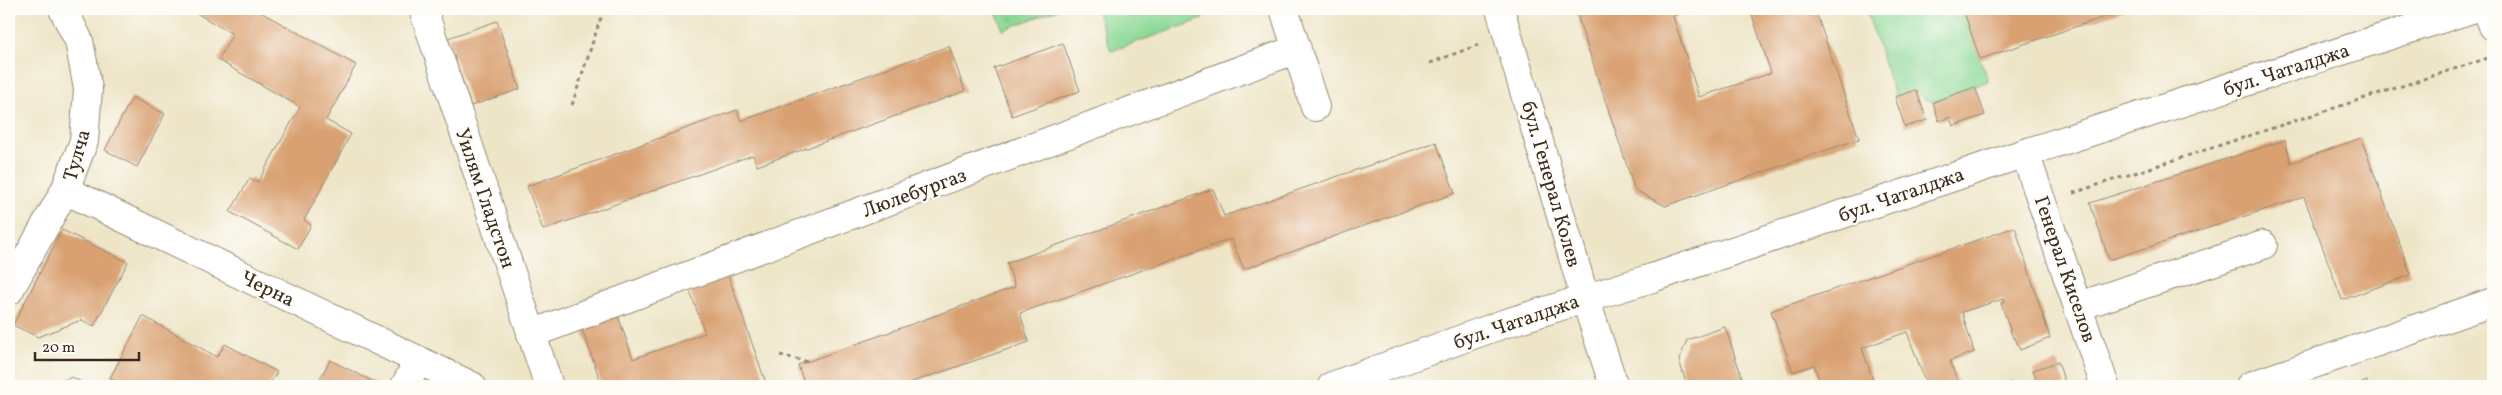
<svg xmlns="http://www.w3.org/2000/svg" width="2502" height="395" font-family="Vollkorn,serif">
  <defs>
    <pattern id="park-tufts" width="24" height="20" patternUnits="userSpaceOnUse" patternTransform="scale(1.25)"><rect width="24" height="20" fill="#8bd895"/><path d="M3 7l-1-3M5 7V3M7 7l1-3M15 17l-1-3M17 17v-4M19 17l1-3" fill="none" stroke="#79ba80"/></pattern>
  </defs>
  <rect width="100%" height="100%" fill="#fdfcf7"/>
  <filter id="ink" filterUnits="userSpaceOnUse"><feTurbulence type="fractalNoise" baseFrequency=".02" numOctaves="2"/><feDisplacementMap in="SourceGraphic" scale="10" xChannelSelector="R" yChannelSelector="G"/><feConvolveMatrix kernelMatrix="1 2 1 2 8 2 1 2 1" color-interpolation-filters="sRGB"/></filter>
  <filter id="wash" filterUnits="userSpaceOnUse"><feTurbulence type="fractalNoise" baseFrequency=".0096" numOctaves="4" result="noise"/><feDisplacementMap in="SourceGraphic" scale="20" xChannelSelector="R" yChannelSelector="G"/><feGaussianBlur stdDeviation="1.12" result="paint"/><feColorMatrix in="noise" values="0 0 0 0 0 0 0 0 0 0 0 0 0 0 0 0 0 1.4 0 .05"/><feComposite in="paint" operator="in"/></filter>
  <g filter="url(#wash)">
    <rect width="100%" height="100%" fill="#eee5c7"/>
    <path fill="#8bd895" stroke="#63815a" d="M1096 9H1199L1203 19 1111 51Z
      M1866 9H1963L1988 81 1933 102 1924 99 1916 90 1895 97Z"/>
    <path fill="url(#park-tufts)" stroke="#63815a" d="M995 9H1058L1003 30Z"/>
    <g id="blocks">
      <path fill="#d9a172" d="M189 9H255L356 65 326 120 351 134 304 220 311 225 298 249 230 212 250 178 258 182 300 107 218 60 233 34Z
        M1575 9H1694L1673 16 1699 97 1771 73 1750 9 1741 12 1740 9H1815L1859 139 1665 206 1635 190Z
        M1963 9H2128L1980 59Z
        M497 21 520 89 471 106 448 38Z
        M1063 43 1080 91 1012 116 994 68Z
        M949 46 965 91 757 166 753 155 543 230 527 186 737 110 741 121Z
        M1975 87 1985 115 1953 126 1950 117 1939 121 1933 102Z
        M1916 90 1927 120 1905 127 1895 97Z
        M132 97 165 114 137 167 105 150Z
        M2361 138 2411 275 2342 300 2304 197 2109 260 2090 203 2285 140 2291 163Z
        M1436 142 1455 193 1244 269 1231 239 1020 313 1029 342 901 386H805L798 365 1015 287 1007 263 1213 189 1224 216Z
        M2015 227 2050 338 2020 350 2015 338H2013L2001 303 2004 302 2003 299 1962 312 1974 352 1950 361 1959 386H1927L1907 332 1862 348 1875 386H1821L1814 365 1793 372 1771 311Z
        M62 230 128 262 94 326 81 320 38 337 13 325Z
        M726 269 767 386H602L580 323 616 310 633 359 705 333 687 283Z
        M143 316 217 357 225 344 277 372 269 386H118L120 384 110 378Z
        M1725 327 1745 386H1687L1679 360 1687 340Z
        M330 360 382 386H316Z
        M2058 362 2066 386H2038L2033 370Z
        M72 377 88 386H50Z
        M2367 381 2368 386H2353Z
        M2011 382 2012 386H1999Z"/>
    </g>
  </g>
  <g filter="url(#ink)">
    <use href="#blocks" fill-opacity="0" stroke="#948872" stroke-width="1"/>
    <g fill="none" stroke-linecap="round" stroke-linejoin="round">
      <g stroke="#948872" stroke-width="30">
        <path id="minor" d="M423 9 549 386
          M1284 9 1315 107
          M1500 9 1585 298 1614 386
          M2487 9 2493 26
          M2025 153 2105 386
          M65 190 472 386
          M9 291 65 190 84 141 88 89 79 41 63 9
          M2079 306 2263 245
          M531 334 1297 49
          M405 386 418 361
          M1332 386 1503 324 1652 278 2025 153 2472 9
          M2250 386 2493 302"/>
      </g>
      <path stroke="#948872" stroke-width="3" stroke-dasharray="4 4" stroke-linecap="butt" d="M1430 63 1478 45
        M572 105 600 20 606 9
        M2073 193 2488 58
        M780 355 808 362"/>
      <use href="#minor" stroke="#fff" stroke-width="28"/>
    </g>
  </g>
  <g text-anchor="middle" stroke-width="4.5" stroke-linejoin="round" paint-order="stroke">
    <g font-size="20" fill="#3b2a1e" stroke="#fdfcf7">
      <text transform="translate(2286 69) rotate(-18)" y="7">бул. Чаталджа</text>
      <text transform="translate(76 155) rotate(-74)" y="7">Тулча</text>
      <text transform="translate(1552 184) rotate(74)" y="7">бул. Генерал Колев</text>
      <text transform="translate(914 192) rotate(-20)" y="7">Люлебургаз</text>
      <text transform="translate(1901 194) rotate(-19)" y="7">бул. Чаталджа</text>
      <text transform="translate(486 198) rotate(71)" y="7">Уилям Гладстон</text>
      <text transform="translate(2066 269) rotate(71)" y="7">Генерал Киселов</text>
      <text transform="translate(268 288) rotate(26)" y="7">Черна</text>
      <text transform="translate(1516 321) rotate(-19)" y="7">бул. Чаталджа</text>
    </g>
  </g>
  <rect width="2502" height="395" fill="none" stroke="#fdfcf7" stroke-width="30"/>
  <path d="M35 352v8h104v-8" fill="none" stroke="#3b2a1e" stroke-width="2.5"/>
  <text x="42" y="352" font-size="15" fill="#3b2a1e" stroke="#fdfcf7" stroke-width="4" paint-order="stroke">20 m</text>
</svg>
